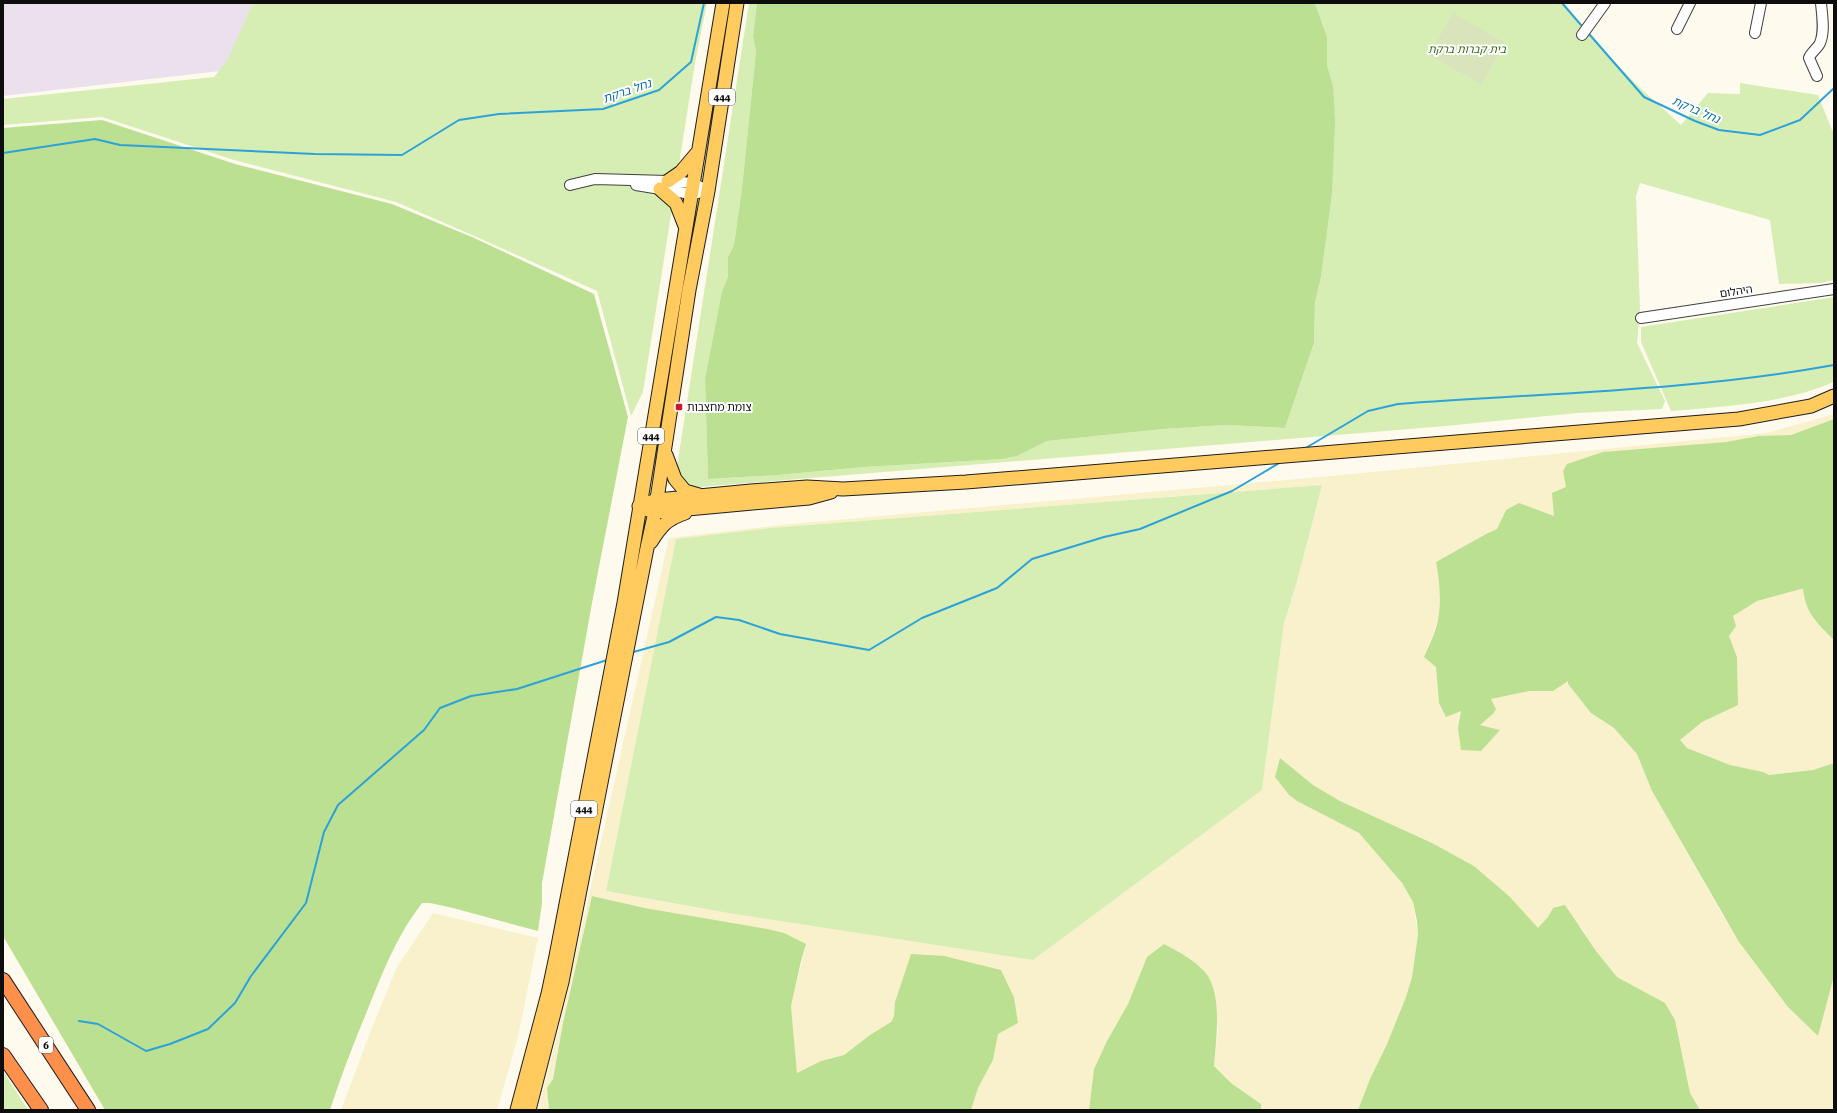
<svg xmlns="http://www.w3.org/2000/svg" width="1837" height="1113" font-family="'Roboto Serif','Noto Sans Hebrew',serif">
  <rect width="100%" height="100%" fill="#fffaee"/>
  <path fill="#ebe1ed" d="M3 3H364L229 70 3 96Z"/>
  <path fill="#f8f1cb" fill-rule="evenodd" d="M1834 414V419L1791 435 1758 436 1726 442 1649 449 1563 471 1566 487 1554 516 1506 510 1498 529 1486 534 1436 562 1440 581 1439 614 1436 627 1424 657 1436 667 1439 703 1446 716 1461 711 1458 728 1500 730 1480 725 1493 714 1491 699 1530 691H1553L1568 680V684L1591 713 1614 728 1637 754 1652 791 1722 914 1750 957 1788 1007 1818 1036 1834 976V1110H1700L1690 1093 1675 1020 1665 1003 1617 977 1596 951 1580 926 1553 908 1548 917 1538 929 1510 897 1474 866 1432 843 1340 801 1313 785 1280 758 1275 777 1289 795 1297 801 1359 833 1402 883 1413 902 1418 935 1412 977 1406 997 1387 1044 1370 1079 1358 1110H1261L1260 1103 1231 1083 1214 1066 1218 1030 1214 992 1206 973 1178 951 1164 944 1147 957 1128 1004 1107 1041 1094 1069 1089 1110H971L978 1088 993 1060 998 1034 1018 1023 1014 997 1001 970 911 954 895 1002 894 1016 891 1022 870 1035 844 1055 821 1061 797 1073 791 1006 806 944 681 914 645 908 593 896 563 1023 553 1079 547 1088 549 1110H538L560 1025 669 538 791 524 1332 476 1767 433ZM1321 485 1296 585 1284 623 1262 790 1033 960 734 914 606 891 676 539 770 528Z
    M1801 589H1803L1805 599 1813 619 1834 640V763L1813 770 1769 775 1763 772 1730 765 1687 748 1680 740 1702 722 1738 705 1737 657 1729 636 1733 616 1757 601Z
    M433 913 538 938 518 1037 497 1110H341L369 1035 397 967Z"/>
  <path fill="#d6eeb3" d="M253 3H707L695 63 643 392 631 416 597 291 479 238 396 202 234 160 102 117 3 125V99L214 77 228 59Z
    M749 3H757L753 36 756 50 742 188 734 245 728 257V277L722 291 705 378 708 479 778 475 864 467 1003 459 1017 456 1047 441 1164 429 1226 425 1285 428 1314 343 1315 302 1321 277 1332 195 1333 86 1327 65V37L1315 3H1564L1597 44 1640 88 1681 125 1708 93 1740 94V83L1818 95 1832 130H1834V280L1821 283 1779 284 1770 220 1640 183 1636 196 1640 310 1637 343 1665 401 1662 409 1578 413 1446 426 688 488 676 473Z
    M1834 297V382C1782 404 1727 406 1671 411L1641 342V327Z
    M1322 485 1296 585 1284 623 1262 790 1033 960 734 914 606 891 676 539 770 528Z
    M3 1071 28 1110H3Z"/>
  <path fill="#bbe091" d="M757 3H1315L1327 37V65L1333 86 1335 120 1332 195 1321 277 1315 302 1314 343 1285 428 1226 425 1164 429 1047 441 1017 456 1003 459 864 467 778 475 708 479 705 378 722 291 728 277V257L734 245 742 188 756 51 753 36Z
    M102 120 235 164 392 204 472 237 594 294 628 417 592 603 542 883V903L538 931 453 908 430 903H422C393 941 381 978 363 1021 351 1050 340 1079 330 1110H105L3 936V128Z
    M1834 419V640C1817 623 1806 614 1803 589H1801L1757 601 1733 616 1736 626 1729 636 1737 657 1738 705 1702 722 1680 740 1687 748 1730 765 1763 772 1769 775 1813 770 1834 763V976L1818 1036 1788 1007 1739 942 1652 791 1637 754 1614 728 1591 713 1568 684V681L1553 691H1530L1491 699 1496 709 1493 714 1480 725 1500 730 1481 751 1461 750 1458 728 1461 711 1446 717 1439 703 1436 667 1424 657C1428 647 1433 638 1436 628 1442 609 1440 581 1436 562L1486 534 1497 529 1506 510 1519 503 1554 516 1552 493 1566 487 1563 471 1567 464 1603 452 1726 442 1758 436 1791 435Z
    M1280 758 1313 785 1340 801 1432 843 1474 866 1510 897 1538 928 1548 917 1553 908 1565 905 1596 951 1617 977 1665 1003 1675 1020 1690 1093 1700 1110H1358L1370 1079 1387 1044 1406 997 1412 977 1418 935 1417 921 1413 902 1402 883 1359 833 1297 801 1289 795 1275 777Z
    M592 896 645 908 767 929 784 933 806 944 801 961 791 1006 797 1073 821 1061 844 1055 870 1035 891 1022 894 1016 895 1002 911 954 944 956 1001 970 1014 997 1018 1023 998 1034 993 1060 978 1088 971 1110H549L547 1088 553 1079 563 1023Z
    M1164 944C1178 951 1194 960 1205 972 1223 993 1216 1040 1214 1066L1231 1083 1261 1104V1110H1089L1094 1069 1107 1041 1128 1004 1147 957Z"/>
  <path fill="#dae4bc" d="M1453 13 1505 43 1481 84 1429 55Z"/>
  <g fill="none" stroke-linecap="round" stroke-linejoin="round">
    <path stroke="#2ca2da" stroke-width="2" d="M1562 3 1581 25
      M1590 35 1644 97 1695 121 1719 130 1760 135 1800 120 1834 88
      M3 153 95 139 120 145 315 154 402 155 459 120 499 114 603 109 659 90 691 62 704 3
      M1304 449 1368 411 1398 404C1543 393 1691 391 1834 365
      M630 653 669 642 716 617 739 620 780 634 869 650 922 618 997 588 1032 559 1104 537 1140 529 1232 491 1281 462
      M79 1021 98 1024 146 1051 170 1044 208 1029 235 1003 251 976 306 903 324 832 338 805 424 730 440 708 471 696 517 689 607 660"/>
    <g stroke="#404040" stroke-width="12">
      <path id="minor" d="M1677 29 1690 3
        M1755 33 1761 3
        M1582 35 1605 3
        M1817 76 1809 58C1811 52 1818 48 1820 43 1825 31 1822 15 1821 3
        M570 185 595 179 668 181 693 183 708 191
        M636 185 691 194 698 193
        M1641 318 1834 289"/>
    </g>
    <g stroke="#1e1e1e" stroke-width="15">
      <path id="major" d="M668 181 681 172 697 153
        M660 189 676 203 685 226
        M666 455 675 479 685 491 699 495
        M639 506 657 500 751 491 807 487 843 489 966 482 1739 419 1811 406 1834 396
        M648 510 655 512 809 498 831 492
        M651 542C661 526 667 519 685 513
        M517 1110 548 994 556 956 624 603 723 3
        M529 1110 562 982 647 548 655 512 689 290 708 191 737 3"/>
    </g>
    <g stroke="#1e1e1e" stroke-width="16">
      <path id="highway" d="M3 980 88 1110
        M3 1055 41 1110"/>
    </g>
    <use href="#minor" stroke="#fff" stroke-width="10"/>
    <use href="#major" stroke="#ffcb5e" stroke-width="13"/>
    <use href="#highway" stroke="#ff904c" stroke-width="14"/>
  </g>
  <rect fill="#cb182e" stroke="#fff" stroke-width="1.5" x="675" y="403" width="8" height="8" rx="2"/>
  <g text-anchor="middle" stroke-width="4" stroke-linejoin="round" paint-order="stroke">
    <g fill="#fff" stroke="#565656" stroke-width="1">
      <rect x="709" y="89" width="26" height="16" rx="3"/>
      <rect x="638" y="428" width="26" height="16" rx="3"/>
      <rect x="571" y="801" width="26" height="16" rx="3"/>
      <rect x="39" y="1037" width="14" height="16" rx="3"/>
    </g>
    <g font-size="10" font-weight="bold" fill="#0d0d0d">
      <text x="722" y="101">444</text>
      <text x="651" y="440">444</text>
      <text x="584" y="813">444</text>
      <text x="46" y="1049">6</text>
    </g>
    <g font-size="11" font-style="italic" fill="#2f6c17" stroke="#fff">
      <text x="1467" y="53">בית קברות ברקת</text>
    </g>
    <g font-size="11" fill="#0d0d0d" stroke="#fff">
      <text transform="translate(1736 291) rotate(-9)" y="4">היהלום</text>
    </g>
    <g font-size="11" fill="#0d0d0d" stroke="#fff" text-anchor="start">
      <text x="687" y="411">צומת מחצבות</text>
    </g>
    <g font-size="12" font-style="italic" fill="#0a71ac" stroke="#fff">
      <text transform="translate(627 91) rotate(-19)" y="4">נחל ברקת</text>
      <text transform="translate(1696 110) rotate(23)" y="4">נחל ברקת</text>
    </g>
  </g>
  <rect width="1837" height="1113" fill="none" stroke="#0d0d0d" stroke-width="8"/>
</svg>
